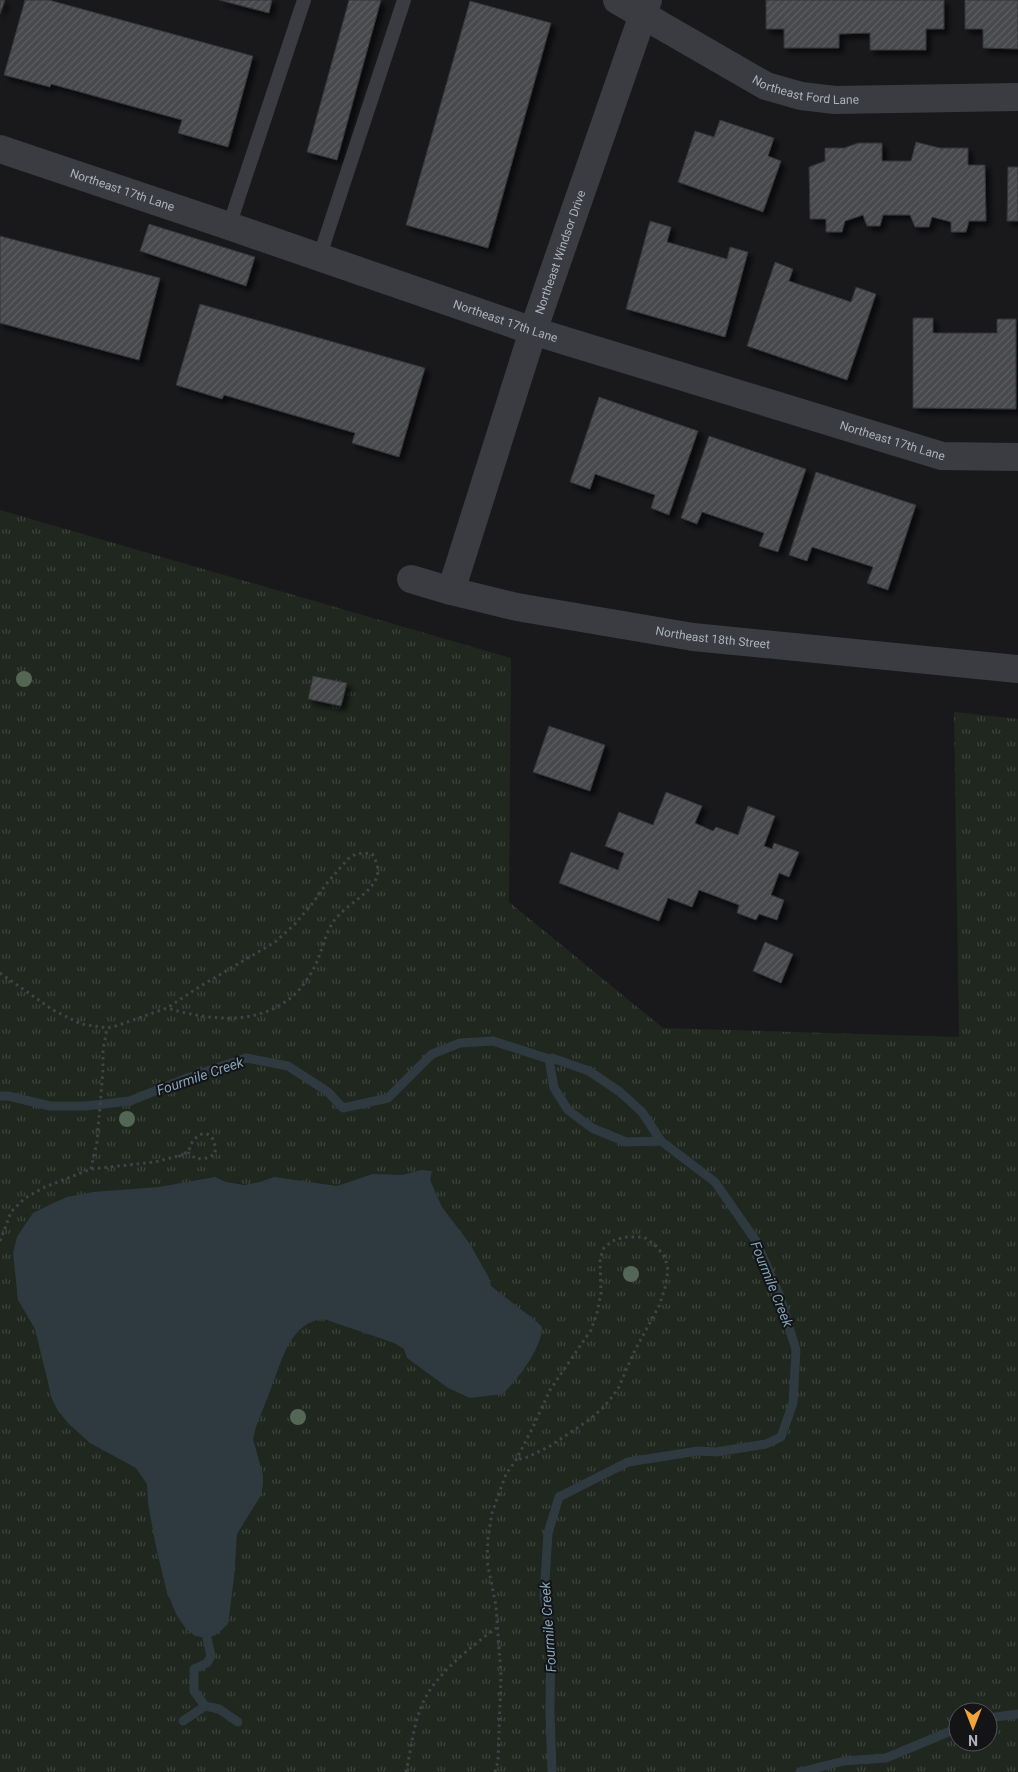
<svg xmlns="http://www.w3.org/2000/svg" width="1018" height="1772" font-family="Roboto,sans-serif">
  <defs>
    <pattern id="grass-tufts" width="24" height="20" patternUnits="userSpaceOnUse" patternTransform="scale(1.25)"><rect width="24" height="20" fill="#1f271f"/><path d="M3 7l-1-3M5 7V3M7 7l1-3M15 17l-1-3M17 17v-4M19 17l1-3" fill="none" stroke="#3d443e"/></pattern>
    <pattern id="building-hatch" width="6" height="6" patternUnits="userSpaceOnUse" patternTransform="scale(1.25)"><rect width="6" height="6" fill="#46484c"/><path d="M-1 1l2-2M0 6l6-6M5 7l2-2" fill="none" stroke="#5e6064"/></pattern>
    <filter id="shadow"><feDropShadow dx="4.5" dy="4.5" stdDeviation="2.5" flood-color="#0009"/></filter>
  </defs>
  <rect width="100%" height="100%" fill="#19191c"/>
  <path fill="url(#grass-tufts)" fill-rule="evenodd" d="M0 510 511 658 509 902 663 1028 959 1037 954 712 1018 719V1772H0ZM958 1712H988V1742H958Z"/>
  <path fill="#2f3a40" d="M421 1170 432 1171 430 1180 442 1207 470 1244 489 1278 491 1286 536 1321 542 1327C542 1349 518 1378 503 1394L470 1398 448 1388 407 1358 404 1349 394 1343 324 1319C291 1321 282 1360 272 1386 267 1400 261 1413 256 1427L253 1439 263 1475V1484L261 1495 237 1534 234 1578 228 1624 216 1635 207 1638 195 1636 186 1629 176 1614 166 1589 155 1542 148 1503 147 1484 136 1468 90 1443 69 1424 58 1411 52 1399 35 1329 18 1300 13 1253 17 1237 24 1226 33 1213 47 1206 67 1197 93 1192 159 1187 215 1177 226 1182 244 1185 260 1182 274 1177 337 1186 373 1174 402 1175Z"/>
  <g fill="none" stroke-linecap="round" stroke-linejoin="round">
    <path stroke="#2f3a40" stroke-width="9" d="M552 1058 589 1071 620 1092 642 1112 661 1141
      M0 1096H8L50 1106H85L130 1101 187 1078 246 1058 288 1066 328 1092 343 1108 388 1098 432 1054 460 1043 493 1041 549 1059 554 1088 568 1110 592 1128 626 1142 661 1141 715 1182 756 1241 779 1294 796 1350 793 1403 781 1437 766 1444 716 1452 698 1451 628 1462 559 1497 548 1533 544 1596 551 1637 550 1712 552 1772
      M207 1638 211 1656 207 1663 194 1669V1691L205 1706 219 1709 238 1722
      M988 1718 1018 1714
      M183 1721 205 1706
      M800 1772 844 1761 886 1758 958 1728"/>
  </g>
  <path fill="url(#building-hatch)" stroke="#333438" filter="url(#shadow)" d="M0 0H5L0 14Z
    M25 0H49L253 56 228 147 178 133 182 120 51 84 50 87 4 75Z
    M219 0H272L269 13Z
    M349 0H381L337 160 307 152Z
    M766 0H944V29H926V50H870V33L839 34V48H784V29H766Z
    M965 0H1018V49L983 48V29H965Z
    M470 1 551 23 488 248 406 225Z
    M720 120 774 138 768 156 781 161 763 212 678 182 695 131 714 137Z
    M916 142 940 148H968V165H985L986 221H969L966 232H951V222L932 217 929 227H915L910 215H883L880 226H867L863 215 845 221 842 232H826V219H810L809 167 825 161V148H844L858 143H882V161H911Z
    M1008 167H1018V221H1007Z
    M650 221 671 227 667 242 727 259 730 247 748 252 725 337 626 309Z
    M149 224 255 257 246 286 140 251Z
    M0 236 160 278 139 360 0 323Z
    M775 262 793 269 789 281 851 302 856 287 876 294 847 380 747 346Z
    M200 304 425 368 399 457 352 443 355 433 224 395 222 399 176 385Z
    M913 318H933V333H997V319H1016V409L913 408Z
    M599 397 698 431 669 515 651 508 655 495 595 474 590 489 570 482Z
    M709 436 806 469 778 552 759 546 764 533 702 512 697 524 681 518Z
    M816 472 916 505 888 590 867 583 873 567 812 547 807 561 789 555Z
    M313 676 347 683 341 706 308 699Z
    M549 726 605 745 590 791 533 772Z
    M666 792 702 806 695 823 713 831 716 827 738 835 748 806 775 816 764 846 772 849 774 843 799 852 789 877 779 873 771 895 784 900 777 920 759 914 756 920 737 913 739 905 699 890 692 907 668 898 659 921 559 883 571 852 618 870 624 853 605 846 619 812 653 825Z
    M765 942 793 954 781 983 753 971Z"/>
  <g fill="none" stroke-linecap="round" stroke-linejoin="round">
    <path stroke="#404348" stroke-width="3" stroke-dasharray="2.5 4" stroke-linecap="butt" d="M0 973 53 1010 81 1024 107 1028 116 1026 167 1008 199 987 275 942 294 925 312 904 327 883 348 859 356 854 364 853 372 854C377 861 380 871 376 879 367 897 345 905 333 922 325 935 322 950 316 964 309 978 298 994 285 1002 250 1026 205 1019 167 1008
      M91 1169 97 1142 103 1070V1050L107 1028
      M0 1241 11 1212 25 1198 45 1187 91 1169 155 1162 189 1153 196 1159 207 1158 215 1154C216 1145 214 1135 204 1133 195 1137 191 1141 189 1151L178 1157
      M406 1772C411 1750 413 1726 422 1705 434 1675 471 1647 496 1628
      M495 1772 498 1761 501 1676 496 1606 487 1561 488 1538 492 1513 506 1474 516 1460 533 1427 550 1390 591 1330 597 1313 601 1294 600 1259 604 1248 612 1241 625 1237H644L655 1245 665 1257 668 1270 665 1288 659 1306 633 1354 618 1389 604 1407 589 1420 550 1446 528 1457 516 1460"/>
    <path stroke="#3a3c41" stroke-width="14" d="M229 226 304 0
      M319 258 404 0"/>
    <g stroke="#3a3c41" stroke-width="28">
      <path id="s1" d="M617 0 766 86 801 96 835 100 1018 97"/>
      <path id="s2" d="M0 149 229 226 533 331 942 456 1018 457"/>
      <path id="s3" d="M411 579 451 591 517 607 693 637 1018 669"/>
      <path id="s4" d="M451 591 533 331 648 0"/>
    </g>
  </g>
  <g fill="#546755">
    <circle cx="24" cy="679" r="8"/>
    <circle cx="127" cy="1119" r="8"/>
    <circle cx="631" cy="1274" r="8"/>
    <circle cx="298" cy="1417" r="8"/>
  </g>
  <g text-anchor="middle" stroke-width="4" stroke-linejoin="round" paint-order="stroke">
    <g font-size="12" fill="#acb2bb" stroke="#141417">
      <text dy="4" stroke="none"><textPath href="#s1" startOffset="212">Northeast Ford Lane</textPath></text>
      <text dy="4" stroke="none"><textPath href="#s2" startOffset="129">Northeast 17th Lane</textPath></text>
      <text dy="4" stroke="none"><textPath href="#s4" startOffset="356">Northeast Windsor Drive</textPath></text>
      <text dy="4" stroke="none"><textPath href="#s2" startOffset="534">Northeast 17th Lane</textPath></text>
      <text dy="4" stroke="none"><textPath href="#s2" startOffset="939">Northeast 17th Lane</textPath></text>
      <text dy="4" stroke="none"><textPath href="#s3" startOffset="308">Northeast 18th Street</textPath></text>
    </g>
    <g font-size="14" font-style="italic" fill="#83a3b6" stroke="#141417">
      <text transform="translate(200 1076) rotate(-19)" y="5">Fourmile Creek</text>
      <text transform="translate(772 1284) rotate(68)" y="5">Fourmile Creek</text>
      <text transform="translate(548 1627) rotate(-94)" y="5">Fourmile Creek</text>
    </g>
  </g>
  <g transform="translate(973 1727) rotate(180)"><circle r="24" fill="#141417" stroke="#515359"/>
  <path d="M0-4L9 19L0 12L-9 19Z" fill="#f3a33a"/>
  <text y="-8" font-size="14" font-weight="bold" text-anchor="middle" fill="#acb2bb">N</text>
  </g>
</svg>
